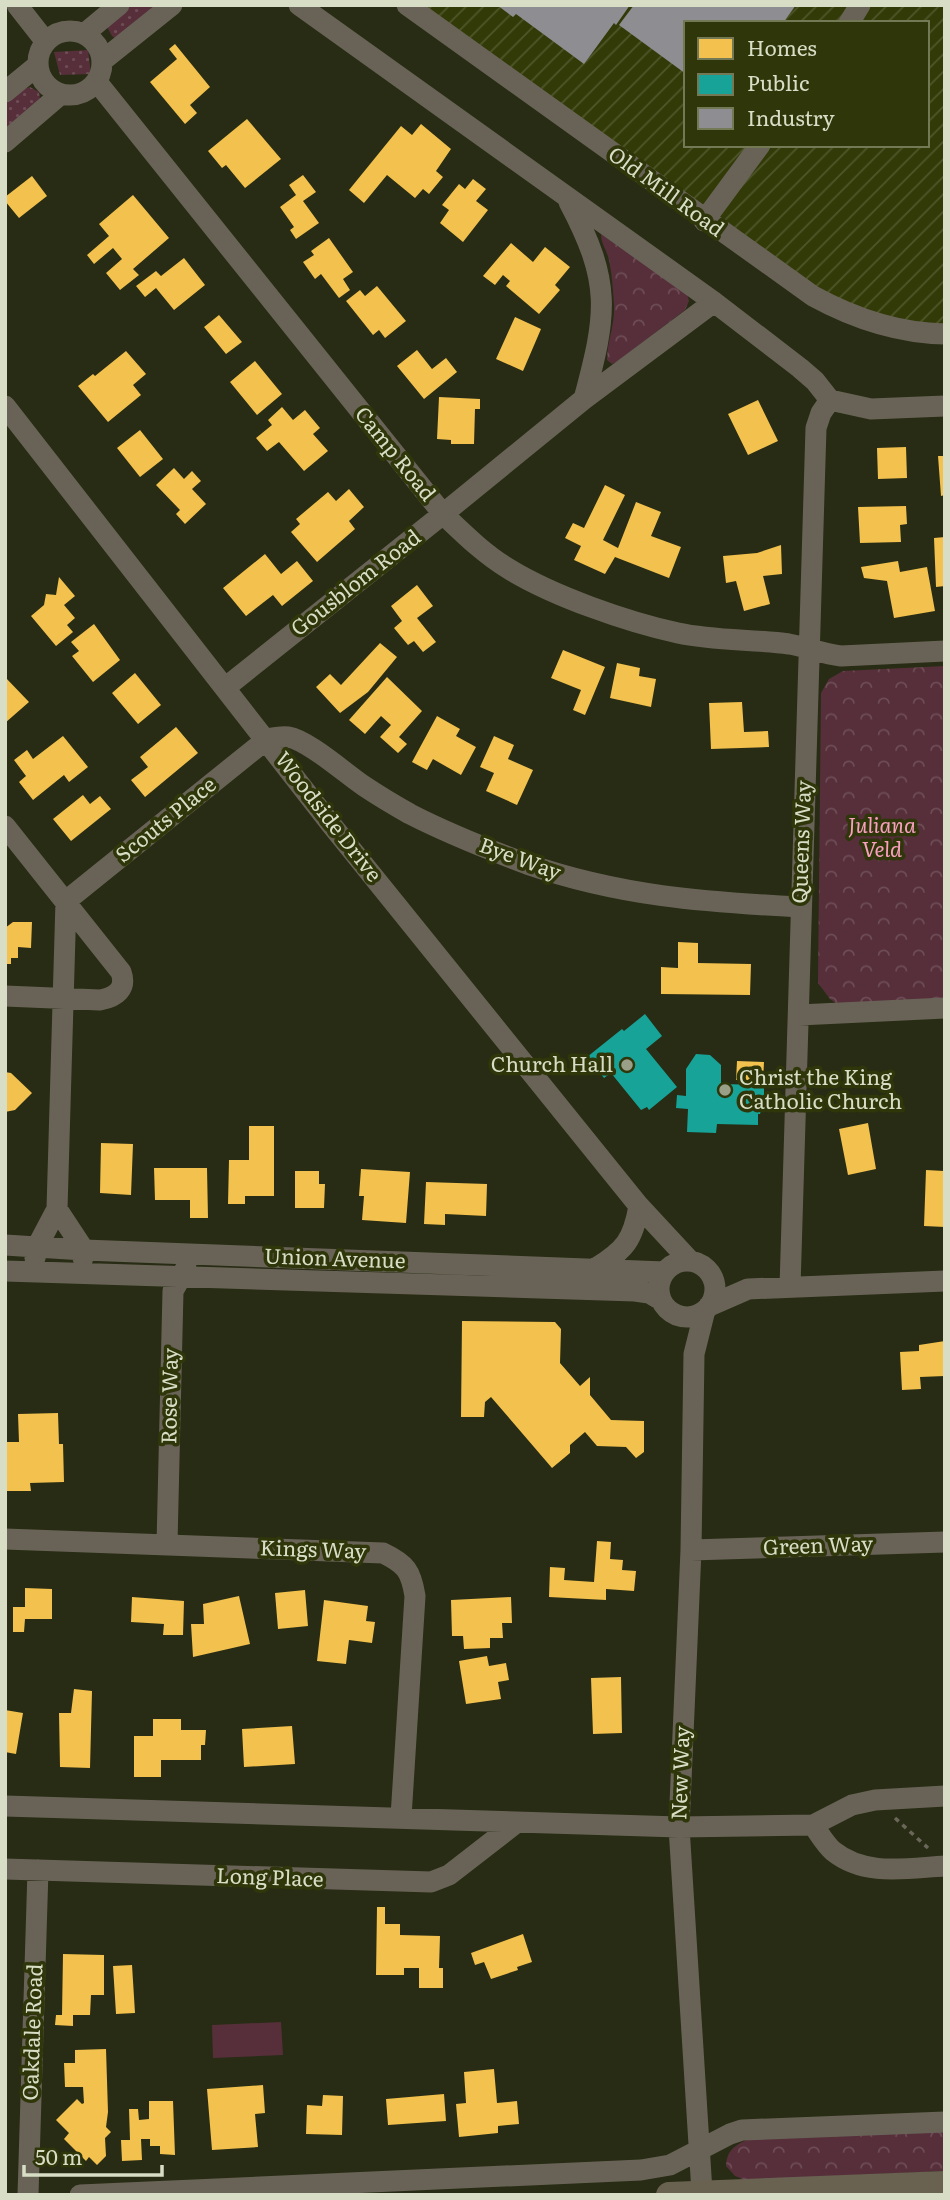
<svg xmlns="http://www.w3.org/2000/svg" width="950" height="2200" font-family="Literata,serif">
  <defs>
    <pattern id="industrial-furrows" width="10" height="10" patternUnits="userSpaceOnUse" patternTransform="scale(1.75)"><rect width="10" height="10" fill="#323a07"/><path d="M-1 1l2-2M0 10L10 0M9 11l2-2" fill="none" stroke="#4f562a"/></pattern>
    <pattern id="grass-dots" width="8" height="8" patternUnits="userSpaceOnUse" patternTransform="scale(1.75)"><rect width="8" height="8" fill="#562f3b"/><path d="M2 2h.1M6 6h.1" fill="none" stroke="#6e4d56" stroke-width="1.8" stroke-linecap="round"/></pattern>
    <pattern id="park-crowns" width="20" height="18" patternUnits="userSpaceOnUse" patternTransform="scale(1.75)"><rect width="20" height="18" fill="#562f3b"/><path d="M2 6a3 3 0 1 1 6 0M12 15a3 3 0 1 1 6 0" fill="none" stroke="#6e4d56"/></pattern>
  </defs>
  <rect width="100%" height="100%" fill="#282c14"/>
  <path fill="url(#industrial-furrows)" fill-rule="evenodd" d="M407 5H945V334L855 318ZM686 23H927V145H686Z"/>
  <path fill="url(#grass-dots)" d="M129 5H162L115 38 112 36 107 27 110 20Z
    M88 50 91 74 60 75 54 52Z
    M30 87 39 92 40 99 5 130V104L24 89Z"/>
  <path fill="url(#park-crowns)" d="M601 234 687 294 689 301 685 310 618 361 612 364 607 360C607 341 615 326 614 305 613 290 612 274 609 260 607 250 601 244 601 234Z
    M945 666V1001L841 1007 830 999 818 983 821 693 829 679 843 671Z
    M945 2132V2171L745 2180 735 2176 726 2166C727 2150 734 2146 748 2139Z"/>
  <path fill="#562f3b" d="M281 2022 283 2055 213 2058 212 2025Z"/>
  <path fill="#f2c14e" d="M175 44 210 87 190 105 197 113 185 124 150 82 177 59 169 49Z
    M247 119 281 159 245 188 226 165 222 168 208 151Z
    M421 124 451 149 436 171 443 177 429 194 423 189 415 198 387 175 364 203 349 190 401 126 412 135Z
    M303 175 316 192 303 201 319 223 296 239 290 230 294 227 280 207 296 195 289 185Z
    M32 176 47 196 19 218 5 201V197Z
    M473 179 486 189 476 201 488 210 463 242 440 223 449 210 442 205 459 184 465 189Z
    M133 195 169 238 133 269 139 275 120 290 106 273 122 259 113 248 94 264 87 255 109 236 99 224Z
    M329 238 353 272 343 279 350 290 339 298 321 274 315 279 303 262 314 255 311 251Z
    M511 243 533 262 545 247 570 267 555 285 560 290 539 314 506 286 510 281 503 275 495 285 483 276Z
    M184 258 205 285 174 310 156 288 145 297 136 286 156 271 161 276Z
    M377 286 406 321 385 338 379 330 373 335 346 301 360 290 365 296Z
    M219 315 242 342 226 354 204 327Z
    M515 317 541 329 523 371 496 359Z
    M417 350 432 369 446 358 457 372 424 399 397 366Z
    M126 351 146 374 133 385 141 395 108 422 78 386 93 374 95 376Z
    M255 361 282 394 257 415 230 382Z
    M439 397 480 399V409H475L474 444H451V440L437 439Z
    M758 400 778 441 748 455 728 414Z
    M282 407 293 420 305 410 320 428 313 434 328 451 304 471 279 442 267 451 256 438 272 425 268 420Z
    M140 430 163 459 140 477 117 448Z
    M906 447 907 478 878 479 877 448Z
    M938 456H945V495L941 496Z
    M174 468 184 479 192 471 201 481 192 489 206 504 185 524 176 514 180 510 156 485Z
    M605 485 625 495 603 540 618 548 636 502 661 512 651 536 681 547 669 578 615 557 605 574 574 560 581 546 565 538 573 523 584 528Z
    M349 489 364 507 349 521 355 529 317 562 291 532 300 524 296 519 328 492 336 501Z
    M906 506 907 524 900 525 901 542 860 543 858 507Z
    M945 537V586L936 587 934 538Z
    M781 545 782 574 763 576 770 604 744 611 736 581 726 583 723 556 757 553Z
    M265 554 281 574 297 561 313 581 282 606 273 595 246 616 223 588Z
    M898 561 900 572 927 567 935 611 894 618 887 581 864 578 861 567Z
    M59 577 75 596 64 605 75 618 67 625 73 632 56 646 31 616 44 605 46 594 56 595Z
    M417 585 433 606 417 618 436 642 423 652 414 641 408 645 394 628 402 621 391 606Z
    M94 624 120 660 93 682 72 656 79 651 71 642Z
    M380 643 397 657 368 692 340 713 316 687 330 674 341 685Z
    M563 650 605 667 585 715 573 710 581 690 551 678Z
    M617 663 640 668 639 676 656 679 651 707 610 698Z
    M135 673 161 705 138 724 112 693Z
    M5 677 29 702 5 723Z
    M387 677 422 711 399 737 407 744 398 753 380 737 391 725 381 716 365 734 349 720Z
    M742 702 744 732 768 731 769 747 711 749 709 703Z
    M437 716 460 729 456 736 476 747 461 775 433 759 427 770 412 762Z
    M176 727 198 753 145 797 131 780 148 767 140 757Z
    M63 736 88 767 69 782 64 775 33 800 19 782 26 776 14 760 27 750 33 759Z
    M494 736 514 745 508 759 533 770 517 805 486 791 494 773 480 767Z
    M83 795 90 804 100 796 111 809 71 841 53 819Z
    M13 922H32L31 948 18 947V958H11V964H5V928Z
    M678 942 698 943V963L751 964 750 995 661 994V967L678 968Z
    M737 1061 764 1062 763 1082 736 1080Z
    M5 1072 11 1073 32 1093 15 1110 5 1112Z
    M868 1123 876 1169 848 1175 839 1129Z
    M249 1126H274V1196H245V1204H228L229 1160H249Z
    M101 1143 133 1144 131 1195 100 1193Z
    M154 1168H207L208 1218H190V1200H155Z
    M361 1169 410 1172 406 1223 362 1220 364 1196H359Z
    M926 1170 944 1171 945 1227 924 1226Z
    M295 1171H319V1184H325L324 1208H295Z
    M426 1182 487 1184 486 1216 445 1214V1225L424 1224Z
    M462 1321 555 1322 561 1329 560 1363 580 1386 590 1377V1395L611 1420 644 1421V1452L636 1458 626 1447 597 1446 585 1432 570 1445V1453L552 1468 491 1397 485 1402 484 1417H461Z
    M945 1341V1376L920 1377 921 1389 902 1390 900 1352 919 1351V1345Z
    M58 1413 59 1444H63L64 1482 30 1483 31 1491H5V1442H19L18 1414Z
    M597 1541 611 1542 610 1559 623 1560 622 1570 636 1571 634 1591 606 1589V1600L549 1597 550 1567 565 1568 564 1580 594 1582Z
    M25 1588 52 1589V1619H25L24 1632H13V1607H25Z
    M305 1590 308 1626 278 1629 275 1593Z
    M239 1596 250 1644 193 1657 191 1624H204L203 1604Z
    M132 1597 184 1601 183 1635H163L164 1624 131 1622Z
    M511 1597 512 1623H502L503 1638H490V1648L464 1649 463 1636H452L451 1600Z
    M324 1600 368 1606 366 1621 375 1622 372 1643 349 1640 346 1664 317 1661Z
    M487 1656 489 1666 506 1663 509 1680 498 1682 501 1699 466 1704 459 1661Z
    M621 1677 622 1733 593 1734 591 1678Z
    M74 1689 92 1691 90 1768 60 1767 59 1713H71Z
    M5 1710 23 1713 16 1754 5 1752Z
    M153 1719H181V1730H206L205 1745H201V1760H161V1777H134V1736H153Z
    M292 1726 295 1764 244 1767 242 1729Z
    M377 1907H385V1924H400V1935L440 1936 439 1968H443V1988H419V1968H404V1975H376Z
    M523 1934 532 1962 517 1967 518 1970 491 1979 484 1962 475 1965 471 1953Z
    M63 1954 104 1955V1995H91L90 2015H73V2026L55 2025 56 2015H62Z
    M132 1965 135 2013 116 2014 113 1966Z
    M106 2049 108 2112 106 2127 111 2132 105 2138 106 2156 97 2165 89 2157 86 2161 64 2139 69 2133 56 2120 77 2099 82 2104 84 2103 83 2087H65L64 2063H75V2050Z
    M494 2069 497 2103 517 2101 519 2124 498 2126V2133L459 2137 456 2104 466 2103 464 2072Z
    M263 2085 265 2113 255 2114 258 2147 212 2150 207 2089Z
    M444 2094 446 2121 388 2125 386 2099Z
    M323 2095 343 2096 342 2135 306 2134 307 2105 322 2106Z
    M149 2101H173L175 2155 160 2154V2146H150V2139H141L142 2160 122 2161 121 2140H130L129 2109H138L139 2120 149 2119Z"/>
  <path fill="#17a398" d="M645 1014 662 1036 646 1049 677 1087 649 1110 647 1107 641 1110 611 1073 604 1078 587 1057 622 1029 624 1031Z
    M696 1054 710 1055 721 1065V1084L764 1085V1110H761L760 1114H758V1125L717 1124 716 1133 687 1132 688 1109 676 1108 677 1095 686 1096V1069Z"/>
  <path fill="#8d8d92" d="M497 5H630L616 25 614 23 584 64 516 14 513 17Z
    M634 5H796L783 23H686V74L619 25Z"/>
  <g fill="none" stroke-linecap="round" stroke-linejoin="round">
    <path stroke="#6a665a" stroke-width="3.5" stroke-dasharray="5 5" stroke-linecap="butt" d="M895 1818 928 1848"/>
    <path stroke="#696357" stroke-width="21" d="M17 5 46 42
      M299 5 714 302 800 368 815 381 830 400 871 409 945 406
      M407 5 813 296C855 319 897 333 945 334
      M849 23 860 5
      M38 63a32 32 0 1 1 64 0a32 32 0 1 1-64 0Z
      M84 34 119 5
      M102 61 172 5
      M97 82 443 514C464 534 484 554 509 569 553 596 627 622 678 633 715 641 752 639 789 644 807 647 823 654 841 656L945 651
      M5 92 38 65
      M5 142 61 94
      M569 202C612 283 607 313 584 399
      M704 221 760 145
      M5 406 330 823 639 1206 690 1261
      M226 687 443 514 584 399 714 302
      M5 826 121 972C127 989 116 997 100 1000L5 996
      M66 901 267 739C273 738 281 736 288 737 308 740 346 774 364 786 379 796 394 805 410 814 447 833 487 849 527 864 620 896 703 902 800 907
      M799 1015 945 1008
      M57 1209 84 1250 83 1258
      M5 1245 84 1250 665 1272
      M35 1258 38 1245 57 1209 66 901
      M659 1289a28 28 0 1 1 56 0a28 28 0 1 1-56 0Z
      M596 1268C625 1250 633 1240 639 1206
      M5 1271 635 1291 649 1293 661 1300
      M790 1287 816 428 821 413 830 400
      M709 1306 748 1289 945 1281
      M5 1539 383 1553C406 1564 411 1571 415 1596L401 1817
      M167 1544 173 1291 186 1268
      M691 1550 945 1542
      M5 1806 679 1827 813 1825 852 1805 875 1800 945 1796
      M813 1825C819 1833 825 1844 833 1851 865 1877 907 1868 945 1866
      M5 1869 431 1882 449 1875 516 1823
      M702 2192 679 1827 691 1550 694 1354 705 1310
      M28 2195 38 1870
      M80 2195 641 2170 670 2165 730 2134 742 2130 945 2122"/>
    <path stroke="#696250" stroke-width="26" d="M669 2195 945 2184"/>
  </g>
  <g fill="#9aa088" stroke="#2f360a" stroke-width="2.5">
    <circle cx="627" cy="1065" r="7"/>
    <circle cx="725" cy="1090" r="7"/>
  </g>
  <g text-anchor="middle" stroke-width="7" stroke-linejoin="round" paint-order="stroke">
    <g font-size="21" fill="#d8dec6" stroke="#2f360a">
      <text transform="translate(666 192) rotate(36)" y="7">Old Mill Road</text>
      <text transform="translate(395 454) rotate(51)" y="7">Camp Road</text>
      <text transform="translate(356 583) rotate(-38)" y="7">Gousblom Road</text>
      <text transform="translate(328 817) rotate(52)" y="7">Woodside Drive</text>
      <text transform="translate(166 820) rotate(-39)" y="7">Scouts Place</text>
      <text transform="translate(802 842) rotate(-88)" y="7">Queens Way</text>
      <text transform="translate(520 859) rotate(20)" y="7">Bye Way</text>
      <text transform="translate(335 1259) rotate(2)" y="7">Union Avenue</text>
      <text transform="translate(170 1396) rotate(-89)" y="7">Rose Way</text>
      <text transform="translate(818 1546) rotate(-2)" y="7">Green Way</text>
      <text transform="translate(313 1550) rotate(2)" y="7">Kings Way</text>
      <text transform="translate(681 1773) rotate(-88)" y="7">New Way</text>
      <text transform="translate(270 1878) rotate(2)" y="7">Long Place</text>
      <text transform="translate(33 2032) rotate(-88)" y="7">Oakdale Road</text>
    </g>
    <g font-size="21" font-style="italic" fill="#f9a0bf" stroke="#2f360a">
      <text x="882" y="833">Juliana<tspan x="882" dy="24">Veld</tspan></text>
    </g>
    <g font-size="21" fill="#d8dec6" stroke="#2f360a" text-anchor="end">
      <text x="613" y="1072">Church Hall</text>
      <text x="739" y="1085" text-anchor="start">Christ the King<tspan x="739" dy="24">Catholic Church</tspan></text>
    </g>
  </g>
  <rect width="950" height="2200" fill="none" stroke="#d8dec6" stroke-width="14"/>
  <rect x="684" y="21" width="245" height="126" fill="#2f360a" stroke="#737955" stroke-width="2"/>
  <rect x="698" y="38" width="35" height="21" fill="#f2c14e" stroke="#737955" stroke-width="2"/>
  <text x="747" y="56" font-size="21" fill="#d8dec6">Homes</text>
  <rect x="698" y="74" width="35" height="21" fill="#17a398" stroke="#737955" stroke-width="2"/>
  <text x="747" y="91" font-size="21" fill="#d8dec6">Public</text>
  <rect x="698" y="108" width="35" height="21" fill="#8d8d92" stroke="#737955" stroke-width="2"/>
  <text x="747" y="126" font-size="21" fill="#d8dec6">Industry</text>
  <path d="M24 2165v10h138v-10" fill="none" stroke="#d8dec6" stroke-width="3.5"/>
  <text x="35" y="2165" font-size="21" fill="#d8dec6" stroke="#2f360a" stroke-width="5" paint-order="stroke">50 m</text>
</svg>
